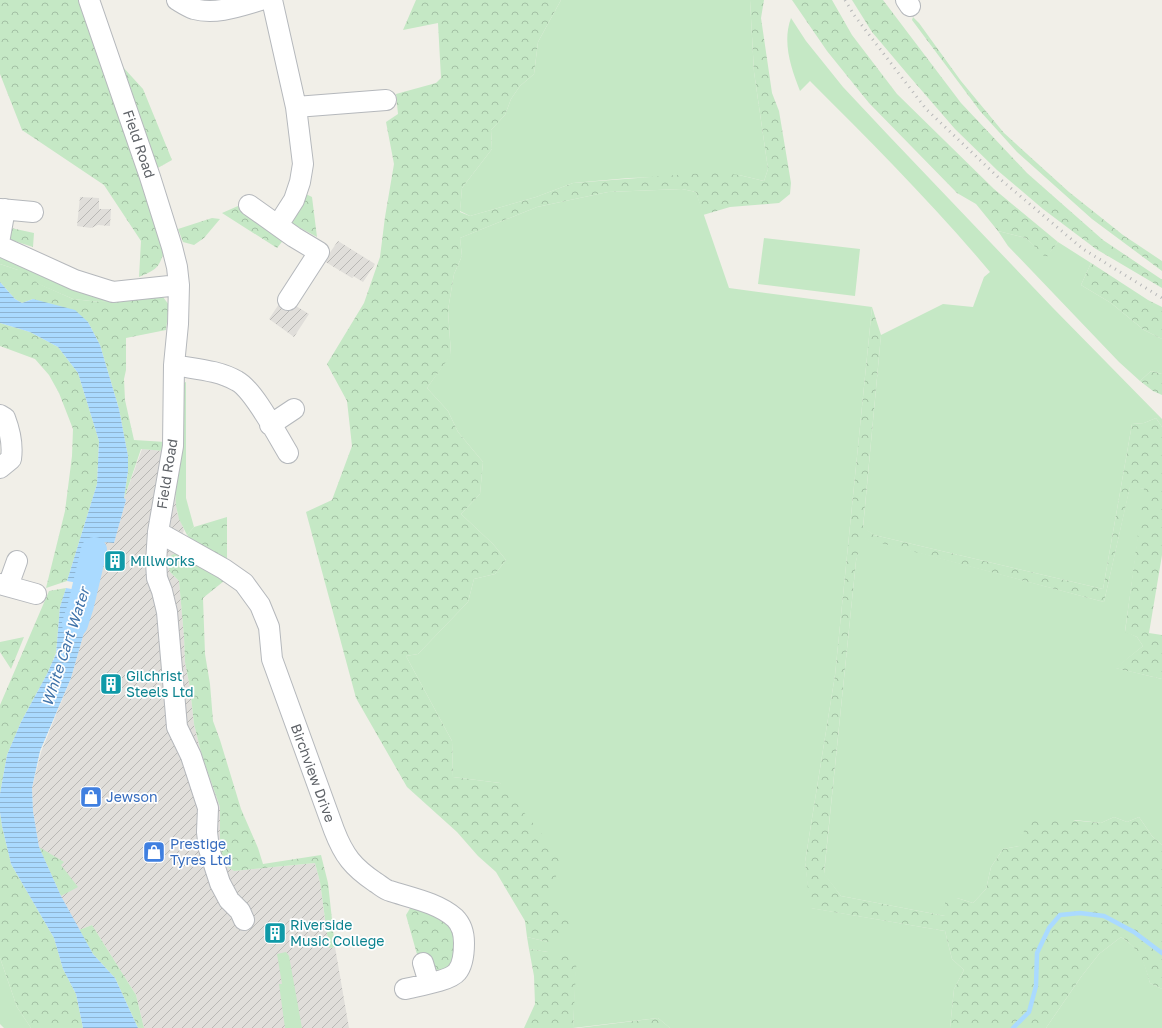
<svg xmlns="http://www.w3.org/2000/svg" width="1162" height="1028" font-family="'Golos Text',sans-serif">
  <defs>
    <pattern id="industrial-furrows" width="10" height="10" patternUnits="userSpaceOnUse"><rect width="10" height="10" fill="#e0deda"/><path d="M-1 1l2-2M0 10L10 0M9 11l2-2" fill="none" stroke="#b9b8b5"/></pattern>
    <pattern id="forest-crowns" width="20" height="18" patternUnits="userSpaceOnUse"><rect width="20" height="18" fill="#c5e8c5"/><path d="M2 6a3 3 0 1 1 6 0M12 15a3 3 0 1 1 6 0" fill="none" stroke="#a3c0a4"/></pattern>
    <pattern id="water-rules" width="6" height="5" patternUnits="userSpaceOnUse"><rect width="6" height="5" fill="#aadaff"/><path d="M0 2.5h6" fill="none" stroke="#8eb4d2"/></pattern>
  </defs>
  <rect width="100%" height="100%" fill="#f1efe8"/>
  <path fill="url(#industrial-furrows)" d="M80 197 99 198V209H111L110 226 98 225 91 228 77 226Z
    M338 241 375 264 363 282 353 276 352 278 324 261Z
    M283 298 309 314 294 337 269 319Z
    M142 449 165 451 175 485 177 512 184 530 170 572 179 581 184 637 185 662 190 688 194 724 202 756 220 807V862L234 871 315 863 320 882 329 948 335 947 349 1028H144L136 995 92 925 79 930 61 896 39 847 33 811 32 788 41 752 71 678 88 619 95 585 102 541 114 543 126 500 124 499Z"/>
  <path fill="#c5e8c5" d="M561 0H750L754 72 768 169 764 181 739 175 629 178 573 183 536 197 470 216 460 211 462 188 492 149 491 130 505 115 511 99 520 86 534 74 538 42Z
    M791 18 806 41 843 87 889 136 1053 308 1162 419V427L1156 418 1144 423 1132 424 1103 589 874 535 863 528 881 335 943 304 973 307 984 277 990 272C934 205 872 143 810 81L800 91C791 68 782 42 791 18Z
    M682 189 696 192 729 288 872 307 835 675 805 862 811 908 945 931 952 959 964 970 954 989 950 1028H670L658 1018 573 1028 576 952H548L529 949 527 937 548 942 547 891 500 783 453 777 452 741 406 656 418 654 468 602 474 579 495 574 506 560 493 544 461 514 480 494 483 462 458 432 448 411 427 388 451 354 448 310 454 274 462 256 460 238 537 207 608 192Z
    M998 231 1026 238 1046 257 1058 242 1091 263 1081 285 1111 303 1144 330 1162 339V374L1151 371 1140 381 1119 362 1008 246Z
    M764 238 860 249 855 296 758 284Z
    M0 253 115 301 100 302 73 299 36 283 26 270H18L0 264Z
    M186 382V498L194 527 187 535 179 519 176 506 175 485 181 384Z
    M1130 486 1145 489 1125 631 1137 637 1143 646 1116 668 1162 679V845L1152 836 1139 817 1127 822 1114 817 1101 823 1075 820 1019 846 1003 849 991 867 986 889 973 903 957 898 945 916 841 896 824 874 856 561 861 537 1104 602Z
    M1121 937C1141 950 1144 960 1150 983L1162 989V1028H1046L1081 977 1099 954Z
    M286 952 289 956 302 1028H285L279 984H282L277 954Z
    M0 958 17 1007 31 1028H4L0 1024Z"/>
  <path fill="url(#forest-crowns)" d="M0 0H80L113 95 164 251C159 269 155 270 139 277L141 241 104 185 22 130 0 74Z
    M416 0H561L538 42 534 74 520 86 511 99 505 115 491 130 492 149 462 188 460 212 470 216 536 197 573 183 715 172 739 175 764 181 768 169 754 72 750 0H764L761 18 772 93 779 111 791 183 790 194 779 203 730 207 703 215 696 192 682 189 608 192 537 207 460 238 462 256 454 274 448 310 451 355 427 388 448 411 458 432 483 462 480 494 461 514 493 544 506 560 495 574 474 579 468 602 418 654 406 656 452 741 453 777 500 783 565 862 547 891 570 924 548 942 527 937 525 921 496 872 478 856 457 832 407 787 356 698 306 512 332 500 352 446 347 401 327 364 364 303 380 257 385 217 394 164 386 122 398 114 396 94 436 83 441 78 438 23 403 30Z
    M792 0H832L852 35 897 94 994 189 1058 242 1046 258 1026 238 998 231 976 204 957 193 869 103 827 51Z
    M852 0H883L961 103 1027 173 1103 240 1161 279H1162V288L1096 249 1043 209 997 170 955 129 910 77 872 32Z
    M913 17 919 23 961 81 1004 133 1069 192 1123 235 1162 261V271L1092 219 1017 152 980 111 912 20Z
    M122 66 143 89 172 160 156 169Z
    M306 194 312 197 317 237 291 223Z
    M238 206 285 238 277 248 222 213Z
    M212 218 220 219 204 238 194 245 183 242 178 229Z
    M11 228 34 233 33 247 8 239Z
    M1091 263 1148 300 1162 307V339L1144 330 1111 303 1081 285Z
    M0 264 18 270 26 269 37 283 73 299 100 302 152 295 163 297 169 305 166 330 126 338V370L124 379 125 400 134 440 166 442 165 451 141 449 124 499 128 471V456L119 409 100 345 88 322 33 299 22 303 15 299 0 282Z
    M872 307 881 335 863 527 874 535 1103 589 1132 424 1144 423 1156 418 1162 427V555L1149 633 1162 635V679L1115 668 1143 646 1137 637 1125 632 1144 489 1130 487 1104 602 862 538 856 561 824 873 841 896 945 916V900L957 898 973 903 986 889 991 867 1003 849 1019 846 1029 816 1101 823 1114 817 1127 822 1139 817 1152 836 1162 845V989L1150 983C1144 962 1140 949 1121 937L1099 954 1081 977 1046 1028H950L954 989 964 970 952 959 945 931 810 908 805 862 835 675Z
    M0 323 30 332 58 347 78 373 99 441 97 484 67 581 46 588 65 511 72 456 73 429 59 393 49 375 35 359 0 346Z
    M1151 371 1162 374V395L1153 391 1140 381Z
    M227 517V560L192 540 187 535 194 527Z
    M176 553 192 561 224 581 203 598 205 654 210 684 213 721 220 740 241 809 258 848 263 864 321 855 328 883 335 947 329 948 320 882 315 863 234 871 220 862V807L202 756 194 724 190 688 185 662 184 637 179 581 170 572 167 558Z
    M66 588 60 607 56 653 47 674 21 722 7 755 0 794V705L49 591Z
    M24 637 11 669 0 652V642Z
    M0 812 2 826 11 864 54 938 63 969 76 994 83 1028H31L17 1007 0 958Z
    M39 847 64 862 61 865 78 887 61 896Z
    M412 905C427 912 453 918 457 936 458 943 456 954 455 961L444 971H437L433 966 418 958 406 915Z
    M92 925 136 995 144 1028H138L115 978 93 954 79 930Z
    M529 949 548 952H577L573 1028H524L535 1004 534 976Z
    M658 1018 670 1028H578Z"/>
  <path fill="url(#water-rules)" d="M0 282 15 299 22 303 33 299 75 310 88 322 100 345 119 409 128 456V471L124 498 126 500 114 543 102 542 94 586 67 581 97 484 99 441 78 373 58 347 30 332 0 323Z
    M66 588 93 593 88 619 71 678 40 751 32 788 33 811 39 847 61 896 93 954 115 978 138 1028H83L76 994 63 969 54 938 11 864 2 826 0 812V794L7 755 21 722 47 674 56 654 60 607Z"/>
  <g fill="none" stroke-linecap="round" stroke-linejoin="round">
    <path stroke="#aadaff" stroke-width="4.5" d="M1013 1028 1029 1012 1036 986 1037 953 1049 928 1060 915 1080 913 1104 916 1134 932 1162 953"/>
    <path stroke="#aadaff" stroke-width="26" d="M75 624 81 605 94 550"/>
    <g stroke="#b5b8bc" stroke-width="22">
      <path id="minor" d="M89 0 150 177 172 247 177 267 179 285 178 324 174 365 173 446 158 532 156 562 157 578 162 591 167 612 177 727 191 756 208 808 207 832 209 849 220 883 229 900 240 911 244 920
        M177 0C182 3 188 7 194 9 216 15 240 6 261 0
        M272 0 296 107 303 164 300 182 294 200 278 225
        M906 0 910 6
        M296 107 386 100
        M249 205 294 237 319 252 288 300
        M0 209 33 212
        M0 237 5 209
        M0 246 75 280 113 292 179 285
        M174 365C195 369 218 370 237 381 254 390 277 435 288 453
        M0 415 5 418C10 431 13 445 11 459L0 468
        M270 425 294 409
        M158 532 224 569 244 583 260 605 269 627 272 659 334 830C344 856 353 867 375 882 380 885 385 890 390 891 412 898 438 903 455 918 462 925 464 933 464 943 464 951 463 965 457 972 450 981 417 986 405 989
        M0 584 36 594
        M8 586 17 561
        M423 963 429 983"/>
    </g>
    <use href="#minor" stroke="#fff" stroke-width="20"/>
    <path stroke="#b6b7b8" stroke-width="3" stroke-dasharray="1 5" stroke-linecap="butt" d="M845 0 854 15 926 109 1000 179 1083 249 1162 298"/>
  </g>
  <defs>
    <g id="building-square" transform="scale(1.15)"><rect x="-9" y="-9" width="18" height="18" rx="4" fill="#0f9aa8" stroke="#fff"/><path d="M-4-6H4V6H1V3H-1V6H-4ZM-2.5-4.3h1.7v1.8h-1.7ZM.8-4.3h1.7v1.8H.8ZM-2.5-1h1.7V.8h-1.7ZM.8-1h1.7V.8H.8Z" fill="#fff"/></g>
    <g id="shop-square" transform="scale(1.15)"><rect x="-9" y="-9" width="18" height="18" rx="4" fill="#3f7fe0" stroke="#fff"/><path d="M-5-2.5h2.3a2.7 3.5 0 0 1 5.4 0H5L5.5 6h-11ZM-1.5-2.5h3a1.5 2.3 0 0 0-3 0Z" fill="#fff"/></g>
  </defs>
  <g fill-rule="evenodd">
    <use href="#building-square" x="115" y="561"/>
    <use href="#building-square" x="111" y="684"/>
    <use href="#shop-square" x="91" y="797"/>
    <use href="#shop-square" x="154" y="852"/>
    <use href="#building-square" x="275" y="933"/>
  </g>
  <g text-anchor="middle" stroke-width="3.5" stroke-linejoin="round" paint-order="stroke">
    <g font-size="14" fill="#5f6368" stroke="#fff">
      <text transform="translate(139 144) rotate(71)" y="5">Field Road</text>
      <text transform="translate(167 474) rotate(-81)" y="5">Field Road</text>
      <text transform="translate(313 773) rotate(70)" y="5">Birchview Drive</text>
    </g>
    <g font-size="14" fill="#0d838f" stroke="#fff" text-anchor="start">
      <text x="130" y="566">Millworks</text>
      <text x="126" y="681">Gilchrist<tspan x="126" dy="16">Steels Ltd</tspan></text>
      <text x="290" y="930">Riverside<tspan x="290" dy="16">Music College</tspan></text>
    </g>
    <g font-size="14" fill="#366cbe" stroke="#fff" text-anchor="start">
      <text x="106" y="802">Jewson</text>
      <text x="170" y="849">Prestige<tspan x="170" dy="16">Tyres Ltd</tspan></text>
    </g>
    <g font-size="15" font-style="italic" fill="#4174aa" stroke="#fff">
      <text transform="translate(66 647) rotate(-72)" y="5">White Cart Water</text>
    </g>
  </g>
</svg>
